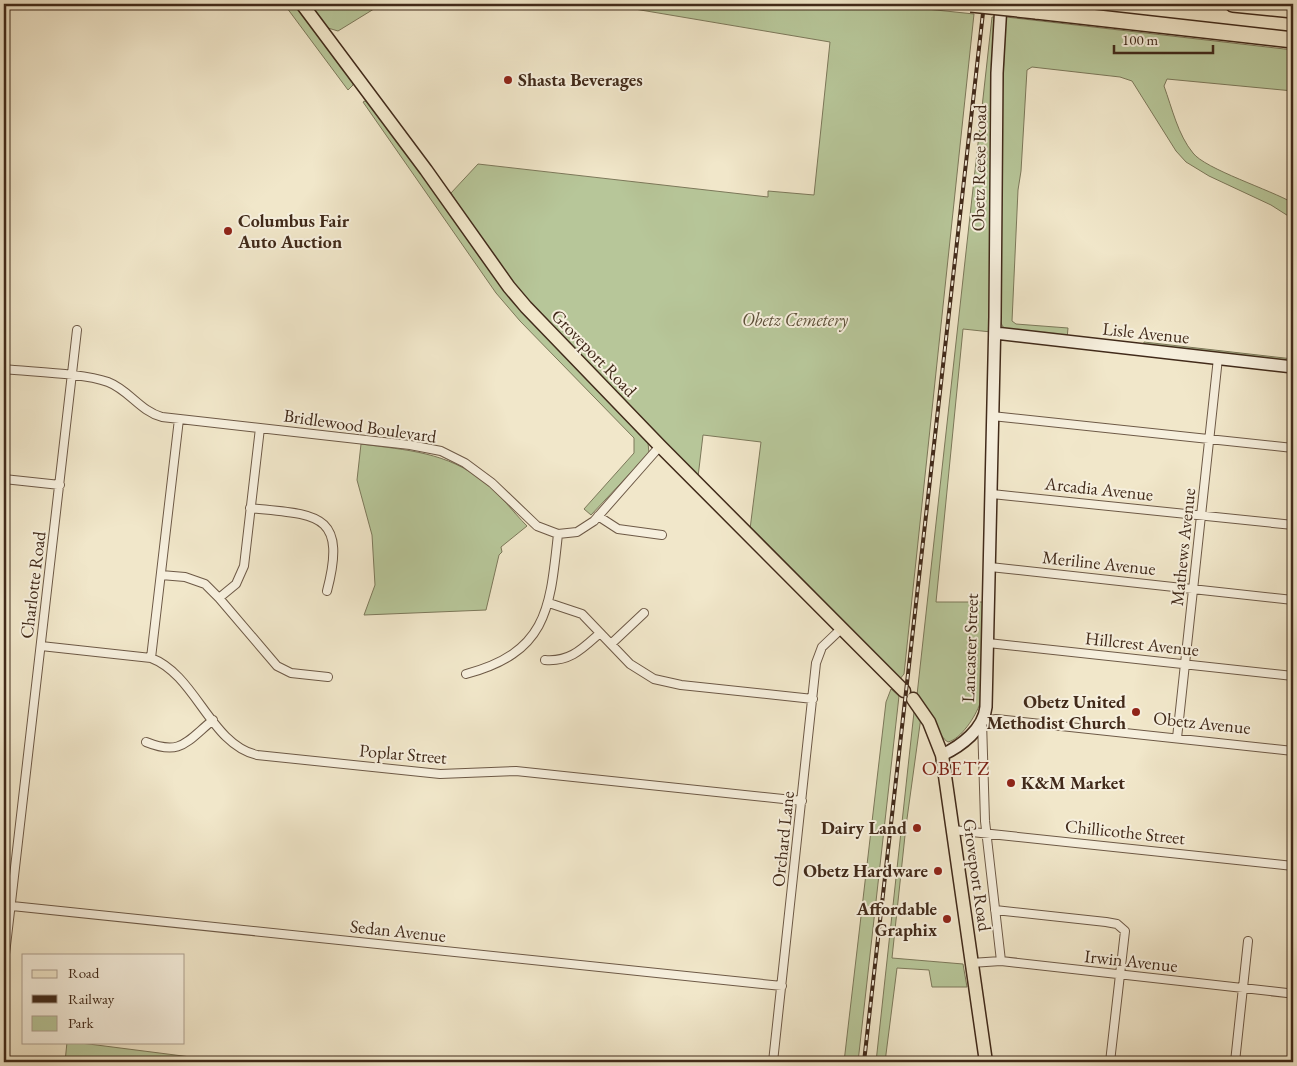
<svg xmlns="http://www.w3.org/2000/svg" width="1297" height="1066" font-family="'EB Garamond',serif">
  <rect width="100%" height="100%" fill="#f1e7ca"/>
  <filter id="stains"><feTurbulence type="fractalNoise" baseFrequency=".004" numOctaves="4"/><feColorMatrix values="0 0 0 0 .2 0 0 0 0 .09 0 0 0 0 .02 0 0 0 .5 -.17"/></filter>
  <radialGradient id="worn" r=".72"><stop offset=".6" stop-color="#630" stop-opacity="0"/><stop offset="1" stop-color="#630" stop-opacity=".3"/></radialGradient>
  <path fill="#b7c699" stroke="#7c785a" d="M284 4H295L353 80V85L348 90Z
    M309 4H382L338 31 328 28Z
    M605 4H879L974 14 904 674 899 680 750 529 761 442 703 435 698 477 531 307 494 261 451 193 478 164 768 197V191L814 195 830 42Z
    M992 17H995L991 332 963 329 936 602H986L980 703C976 716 961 739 948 742 938 737 929 707 917 695Z
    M1006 17 1293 50V91L1167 79 1164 86C1172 108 1178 135 1193 153 1205 169 1271 190 1293 203V219L1271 205 1209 176 1186 162 1176 151 1132 81 1120 77 1032 67 1027 70 1021 171 1018 190 1012 321 1016 324 1068 328 1067 339 1009 331 1003 327 999 319 1001 118Z
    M365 101 370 103 537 326 648 443 649 453 591 515 584 509 634 453V438L520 321 496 293 363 102Z
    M1144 342 1293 359V364L1143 347Z
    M361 444C406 450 448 452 484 482 500 494 513 512 527 526L501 547 502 552 499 555 486 610 364 615 375 585 372 535 357 480Z
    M891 689 899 696 858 1062H844L886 702Z
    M914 712 921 717 906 826 892 958 963 964 967 987H932L929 970 897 968 885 1062H876Z
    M67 1042H73L230 1062H65Z"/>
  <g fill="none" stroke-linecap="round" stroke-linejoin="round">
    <g stroke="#6d5946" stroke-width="10">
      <path id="street" d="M4 369C32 372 83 373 108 382 129 390 140 411 162 417L410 445 441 451 465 463 492 483 537 526 558 534 577 532 594 521 660 446
        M992 416 1293 448
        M4 479 60 485
        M992 494 1293 525
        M250 508C315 515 348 511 327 591
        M598 516 618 529 662 535
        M990 567 1293 600
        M161 575 185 577 205 584 219 598 277 666 291 673 328 677
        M219 598 236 584 244 566 260 428
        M549 603 582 614 630 664 654 679 681 685 813 699
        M988 643 1293 676
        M611 644 644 613
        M41 646 151 658C196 675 210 744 257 755L440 774 516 771 802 801
        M151 658 179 419
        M545 660C570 662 582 649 600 633
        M466 674C548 652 550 608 558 534
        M1177 738 1218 358
        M146 742C181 756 186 742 213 720
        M953 830 1293 866
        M12 906 782 986
        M995 910 1106 922 1117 924 1125 931 1110 1062
        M1001 961 985 821 982 721 996 719 1293 751
        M4 963 77 330
        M971 963 1001 961 1287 993
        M773 1062 816 663 822 647 842 628
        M1030 1062H1066
        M1235 1062 1248 941"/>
    </g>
    <g stroke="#412a1a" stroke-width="14">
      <path id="secondary" d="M995 333 1293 367
        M942 755C961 746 984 729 986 707L995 317 997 73 1001 4"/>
    </g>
    <g stroke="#412a1a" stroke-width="15">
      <path id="primary" d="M302 4 426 170 509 287 526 307 660 446 904 691
        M913 699 929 722 942 755 986 1062"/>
    </g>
    <g stroke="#412a1a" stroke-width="18">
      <path id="highway" d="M1233 4 1293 10
        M1036 11 1293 40"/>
    </g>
    <use href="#street" stroke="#f6efdd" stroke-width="8"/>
    <use href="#secondary" stroke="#f6efdd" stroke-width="11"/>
    <use href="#primary" stroke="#f1e7ca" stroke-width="12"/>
    <use href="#highway" stroke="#f1e7ca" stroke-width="15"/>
    <g stroke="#412a1a" stroke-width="4">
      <path id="rail" d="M864 1062 984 4"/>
    </g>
    <use href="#rail" stroke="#f6efdd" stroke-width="2" stroke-dasharray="5.5" stroke-linecap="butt"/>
    <g stroke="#412a1a" stroke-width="18" stroke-linecap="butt">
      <path id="highway-bridge" d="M971 4 1036 11"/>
    </g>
    <use href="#highway-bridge" stroke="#f1e7ca" stroke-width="15"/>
  </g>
  <g fill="#8f2418" stroke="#f6efdd" stroke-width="2">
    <circle cx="508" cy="80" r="5"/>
    <circle cx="228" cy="231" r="5"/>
    <circle cx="1136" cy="712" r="5"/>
    <circle cx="1011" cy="783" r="5"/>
    <circle cx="917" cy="828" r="5"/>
    <circle cx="938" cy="871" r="5"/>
    <circle cx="947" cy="919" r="5"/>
  </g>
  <g text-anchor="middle" stroke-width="4" stroke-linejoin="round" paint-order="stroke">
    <g font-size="18" font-weight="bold" fill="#412a1a" stroke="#f6efdd" text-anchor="end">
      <text x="518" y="86" text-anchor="start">Shasta Beverages</text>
      <text x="238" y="227" text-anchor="start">Columbus Fair<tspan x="238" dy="21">Auto Auction</tspan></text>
      <text x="1126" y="708">Obetz United<tspan x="1126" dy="21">Methodist Church</tspan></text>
      <text x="1021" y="789" text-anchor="start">K&amp;M Market</text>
      <text x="907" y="834">Dairy Land</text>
      <text x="928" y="877">Obetz Hardware</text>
      <text x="937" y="915">Affordable<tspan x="937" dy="21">Graphix</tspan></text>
    </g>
    <g font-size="18" fill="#412a1a" stroke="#f6efdd">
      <text transform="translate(979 168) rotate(-89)" y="6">Obetz Reese Road</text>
      <text transform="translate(1146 333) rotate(6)" y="6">Lisle Avenue</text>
      <text transform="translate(594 353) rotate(46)" y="6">Groveport Road</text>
      <text transform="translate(360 426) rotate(8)" y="6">Bridlewood Boulevard</text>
      <text transform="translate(1099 489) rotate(6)" y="6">Arcadia Avenue</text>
      <text transform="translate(1183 547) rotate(-84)" y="6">Mathews Avenue</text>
      <text transform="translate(1099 563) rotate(6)" y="6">Meriline Avenue</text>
      <text transform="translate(33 585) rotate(-83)" y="6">Charlotte Road</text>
      <text transform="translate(1142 644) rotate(6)" y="6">Hillcrest Avenue</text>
      <text transform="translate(970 648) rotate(-88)" y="6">Lancaster Street</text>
      <text transform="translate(1202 723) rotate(6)" y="6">Obetz Avenue</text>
      <text transform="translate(403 754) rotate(5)" y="6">Poplar Street</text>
      <text transform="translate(1125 832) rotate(6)" y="6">Chillicothe Street</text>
      <text transform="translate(783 839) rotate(-84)" y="6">Orchard Lane</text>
      <text transform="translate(977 875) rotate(82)" y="6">Groveport Road</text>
      <text transform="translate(398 931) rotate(6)" y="6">Sedan Avenue</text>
      <text transform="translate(1131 961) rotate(6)" y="6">Irwin Avenue</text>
    </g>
    <g font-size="18" font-style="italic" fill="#5e513a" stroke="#f6efdd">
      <text x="795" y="326">Obetz Cemetery</text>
    </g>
    <g font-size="20" letter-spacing="1" fill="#7a1f14" stroke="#f6efdd">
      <text x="956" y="775">OBETZ</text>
    </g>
  </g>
  <rect width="1297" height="1066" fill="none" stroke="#f1e7ca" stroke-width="20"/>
  <rect x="5" y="5" width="1287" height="1056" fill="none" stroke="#412a1a" stroke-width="2.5"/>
  <rect x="10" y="10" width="1277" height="1046" fill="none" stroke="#412a1a"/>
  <rect x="22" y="954" width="162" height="90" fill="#f6efdd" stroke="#aea08f"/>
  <rect x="32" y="970" width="25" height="8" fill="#f1e7ca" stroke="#aea08f"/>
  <text x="68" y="978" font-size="15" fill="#412a1a">Road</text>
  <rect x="32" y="995" width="25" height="8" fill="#412a1a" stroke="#aea08f"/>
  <text x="68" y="1004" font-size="15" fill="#412a1a">Railway</text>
  <rect x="32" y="1016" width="25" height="15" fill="#b7c699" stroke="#aea08f"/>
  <text x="68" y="1028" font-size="15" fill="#412a1a">Park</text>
  <path d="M1114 45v8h99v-8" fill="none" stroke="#412a1a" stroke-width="2.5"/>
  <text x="1122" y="45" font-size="15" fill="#412a1a" stroke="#f6efdd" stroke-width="4" paint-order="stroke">100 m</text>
  <rect width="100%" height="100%" filter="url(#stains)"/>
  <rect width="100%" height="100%" fill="url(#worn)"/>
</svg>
